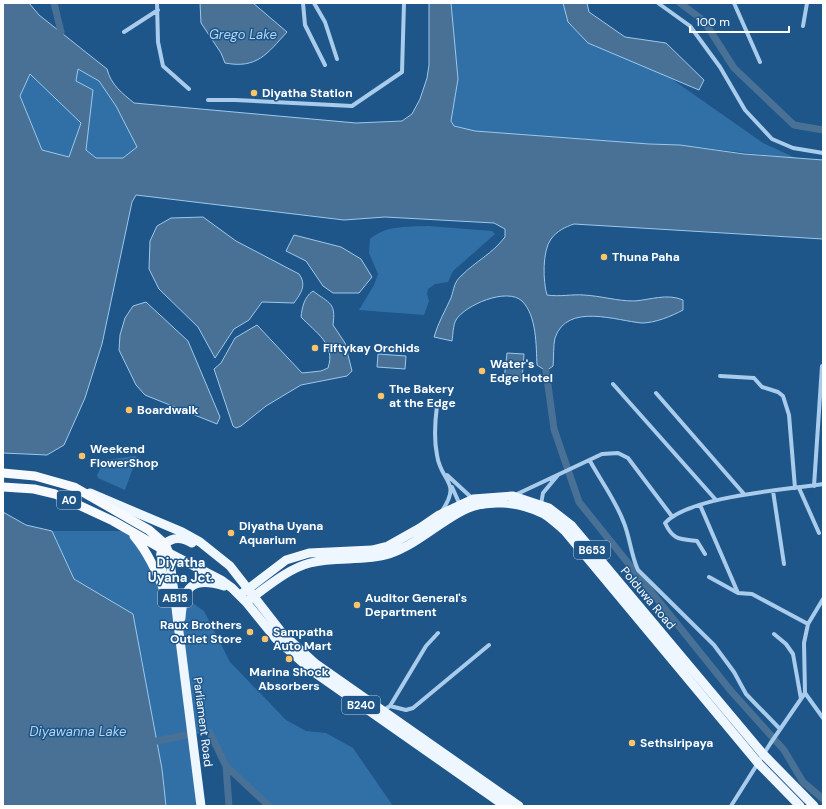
<svg xmlns="http://www.w3.org/2000/svg" width="826" height="809" font-family="'DM Sans',sans-serif">
  <rect width="100%" height="100%" fill="#1e568a"/>
  <path fill="#3170a7" d="M451 3H563L568 22 588 43 666 75 763 143 798 159 680 145 649 144 475 131 454 126 451 121 458 79Z
    M78 69 99 81 116 106 138 147 123 158H96L86 150 93 90 76 81Z
    M30 74 81 123 70 157 42 150 20 96Z
    M428 226 492 231 495 234 453 271 448 282 435 284 428 289 427 294 429 301 424 315 359 310 374 285 378 274 369 253 370 239C386 225 407 227 428 226Z
    M134 456 137 457 125 490 98 478 97 475 105 460Z
    M52 531H129L169 602 179 640 184 597 204 611 230 662 286 720 306 731 326 733 353 748 393 806H269L226 766 210 733 193 734 201 806H166L162 769 133 615 74 579Z"/>
  <path fill="#497196" stroke="#9cc8ed" fill-rule="evenodd" d="M3 3H29L39 15 107 69C111 85 122 93 134 103L356 123 402 121 412 114 420 99 427 78 429 65V3H451L458 79 451 121 454 126 475 131 649 144 680 145 744 154 823 160V239L574 224C565 227 557 231 551 239 542 251 543 282 547 295 560 297 572 294 584 295 601 296 617 301 634 301 650 300 667 293 683 300V310C672 316 655 323 642 323 617 321 567 302 555 338 553 346 554 357 553 366L546 371 537 365C536 346 537 316 522 301 507 287 465 305 456 320 453 325 453 335 452 341L434 337C438 323 445 311 451 298 454 289 454 282 461 276 476 261 492 254 505 237V229L494 223 385 217 344 220 136 195 132 202 102 344 85 398 64 445 47 455 3 453ZM78 69 99 81 116 106 137 147 123 158H96L86 150 93 90 76 81ZM30 74 81 123 69 157 42 150 20 96Z
    M200 3H253L287 32C267 54 257 69 225 63L221 53 201 23Z
    M563 3H587L589 12 625 37 666 43 704 80 699 90 588 43 568 22Z
    M203 217 236 241 299 274C307 285 301 293 294 303L262 302 249 320 234 329 215 358 198 327 159 289 149 269 150 241 157 226 171 218Z
    M294 235 341 247 361 259 372 277 359 293H333L323 286 306 261 286 251Z
    M313 291C330 304 336 302 333 325L345 343 352 371 347 376 301 385 266 406 241 426 236 428 233 426 214 369 221 363 235 338 257 325 302 373 321 371 328 368C336 344 316 333 301 317 302 308 304 297 313 291Z
    M146 302 188 341 220 417 217 424 145 395 136 385 119 350 120 335 125 318 133 306Z
    M507 353 524 354 522 380 504 379Z
    M378 354 406 356 405 369 377 367Z
    M3 512 26 525 52 531 74 579 133 614 162 769 166 806H3Z"/>
  <g fill="none" stroke-linecap="round" stroke-linejoin="round">
    <path stroke="#497196" stroke-width="7" d="M54 3 61 32
      M680 3 704 21 734 68 794 125 823 130
      M546 371 554 429 579 502 731 691 784 750 803 782 823 799
      M210 733 226 766 269 806
      M157 741 192 734
      M226 766 229 806"/>
    <path stroke="#a9ccec" stroke-width="4" d="M157 3 158 42 163 66 189 89
      M303 3 305 25 325 65
      M314 3 325 22 337 59
      M658 3 690 26 720 67 745 110 772 139 793 148 823 153
      M734 3 760 62
      M803 26 807 3
      M124 32 158 10
      M208 100H235L352 106 402 72 404 3
      M720 376 754 378 762 387 778 392 783 396 789 415 795 488
      M613 384 716 500
      M656 393 744 494
      M437 406C435 421 434 440 437 455 441 483 462 481 442 511
      M590 461C601 481 616 501 624 523 630 538 631 555 638 570L714 645 734 672 746 694 780 729
      M447 475 473 499
      M814 486 822 366
      M452 487 460 505
      M799 488 819 533
      M773 491 784 564
      M515 495 602 454 618 453 628 458 671 515
      M541 504 543 493 558 475
      M700 505 738 593 752 594 808 624
      M705 554 697 541C679 539 673 540 665 523 690 496 785 490 823 484
      M709 577 738 593
      M774 634 786 644 793 654 801 699
      M805 693 823 718
      M390 706 426 646 438 633
      M384 710 390 706 406 710 413 708 489 645
      M731 806 770 744 805 693 804 643 808 624 823 599"/>
    <path stroke="#eef6ff" stroke-width="9" d="M90 493 182 532 200 542 230 566 283 634 316 664 519 806
      M169 553 221 580 232 588 246 602 276 639 311 670 505 806
      M169 553 201 806
      M167 592C164 578 152 547 171 540 178 537 185 539 192 543
      M240 595 286 560 309 553 372 550 388 546 420 528 439 515 473 499 513 496 549 508 571 525 763 754 814 806
      M246 602C266 588 287 569 310 563 336 556 363 562 389 554 416 545 437 524 462 511 486 498 520 502 544 514 551 518 558 525 565 531L758 763 800 806
      M181 618C183 587 192 576 224 586"/>
    <path stroke="#f6faff" stroke-width="9" d="M3 473 35 476 74 487 149 530 165 544 169 553
      M3 487 34 489 55 494 113 521 169 553
      M134 536C151 556 159 579 169 602"/>
  </g>
  <g fill="#fbc468" stroke="#1e568a" stroke-width="1.5">
    <circle cx="254" cy="93" r="4"/>
    <circle cx="604" cy="257" r="4"/>
    <circle cx="315" cy="348" r="4"/>
    <circle cx="482" cy="371" r="4"/>
    <circle cx="381" cy="396" r="4"/>
    <circle cx="129" cy="410" r="4"/>
    <circle cx="82" cy="456" r="4"/>
    <circle cx="231" cy="533" r="4"/>
    <circle cx="357" cy="605" r="4"/>
    <circle cx="250" cy="632" r="4"/>
    <circle cx="265" cy="639" r="4"/>
    <circle cx="289" cy="659" r="4"/>
    <circle cx="632" cy="743" r="4"/>
  </g>
  <g text-anchor="middle" stroke-width="3" stroke-linejoin="round" paint-order="stroke">
    <g fill="#1e568a" stroke="#bcccdc" stroke-width="1">
      <rect x="57" y="491" width="24" height="18" rx="3"/>
      <rect x="574" y="541" width="36" height="18" rx="3"/>
      <rect x="158" y="589" width="34" height="18" rx="3"/>
      <rect x="342" y="696" width="38" height="18" rx="3"/>
    </g>
    <g font-size="11" font-weight="bold" fill="#fff">
      <text x="69" y="504">A0</text>
      <text x="592" y="554">B653</text>
      <text x="175" y="602">AB15</text>
      <text x="361" y="709">B240</text>
    </g>
    <g font-size="12" font-weight="bold" fill="#fff" stroke="#1e568a" text-anchor="start">
      <text x="262" y="97">Diyatha Station</text>
      <text x="612" y="261">Thuna Paha</text>
      <text x="323" y="352">Fiftykay Orchids</text>
      <text x="490" y="368">Water's<tspan x="490" dy="14">Edge Hotel</tspan></text>
      <text x="389" y="393">The Bakery<tspan x="389" dy="14">at the Edge</tspan></text>
      <text x="137" y="414">Boardwalk</text>
      <text x="90" y="453">Weekend<tspan x="90" dy="14">FlowerShop</tspan></text>
      <text x="239" y="530">Diyatha Uyana<tspan x="239" dy="14">Aquarium</tspan></text>
      <text x="365" y="602">Auditor General's<tspan x="365" dy="14">Department</tspan></text>
      <text x="242" y="629" text-anchor="end">Raux Brothers<tspan x="242" dy="14">Outlet Store</tspan></text>
      <text x="273" y="636">Sampatha<tspan x="273" dy="14">Auto Mart</tspan></text>
      <text x="289" y="676" text-anchor="middle">Marina Shock<tspan x="289" dy="14">Absorbers</tspan></text>
      <text x="640" y="747">Sethsiripaya</text>
    </g>
    <g font-size="12" fill="#fff" stroke="#1e568a">
      <text transform="translate(648 598) rotate(50)" y="4">Polduwa Road</text>
      <text transform="translate(203 722) rotate(83)" y="4">Parliament Road</text>
    </g>
    <g font-size="13" font-style="italic" fill="#b4d6f3" stroke="#1e568a">
      <text x="243" y="39">Grego Lake</text>
      <text x="78" y="736">Diyawanna Lake</text>
    </g>
    <g font-size="13" font-weight="bold" fill="#fff" stroke="#1e568a">
      <text x="181" y="567">Diyatha<tspan x="181" dy="15">Uyana Jct.</tspan></text>
    </g>
  </g>
  <rect width="826" height="809" fill="none" stroke="#ffffff" stroke-width="8"/>
  <path d="M690 26v6h99v-6" fill="none" stroke="#ffffff" stroke-width="2"/>
  <text x="696" y="26" font-size="12" fill="#ffffff" stroke="#1e568a" stroke-width="3" paint-order="stroke">100 m</text>
</svg>
